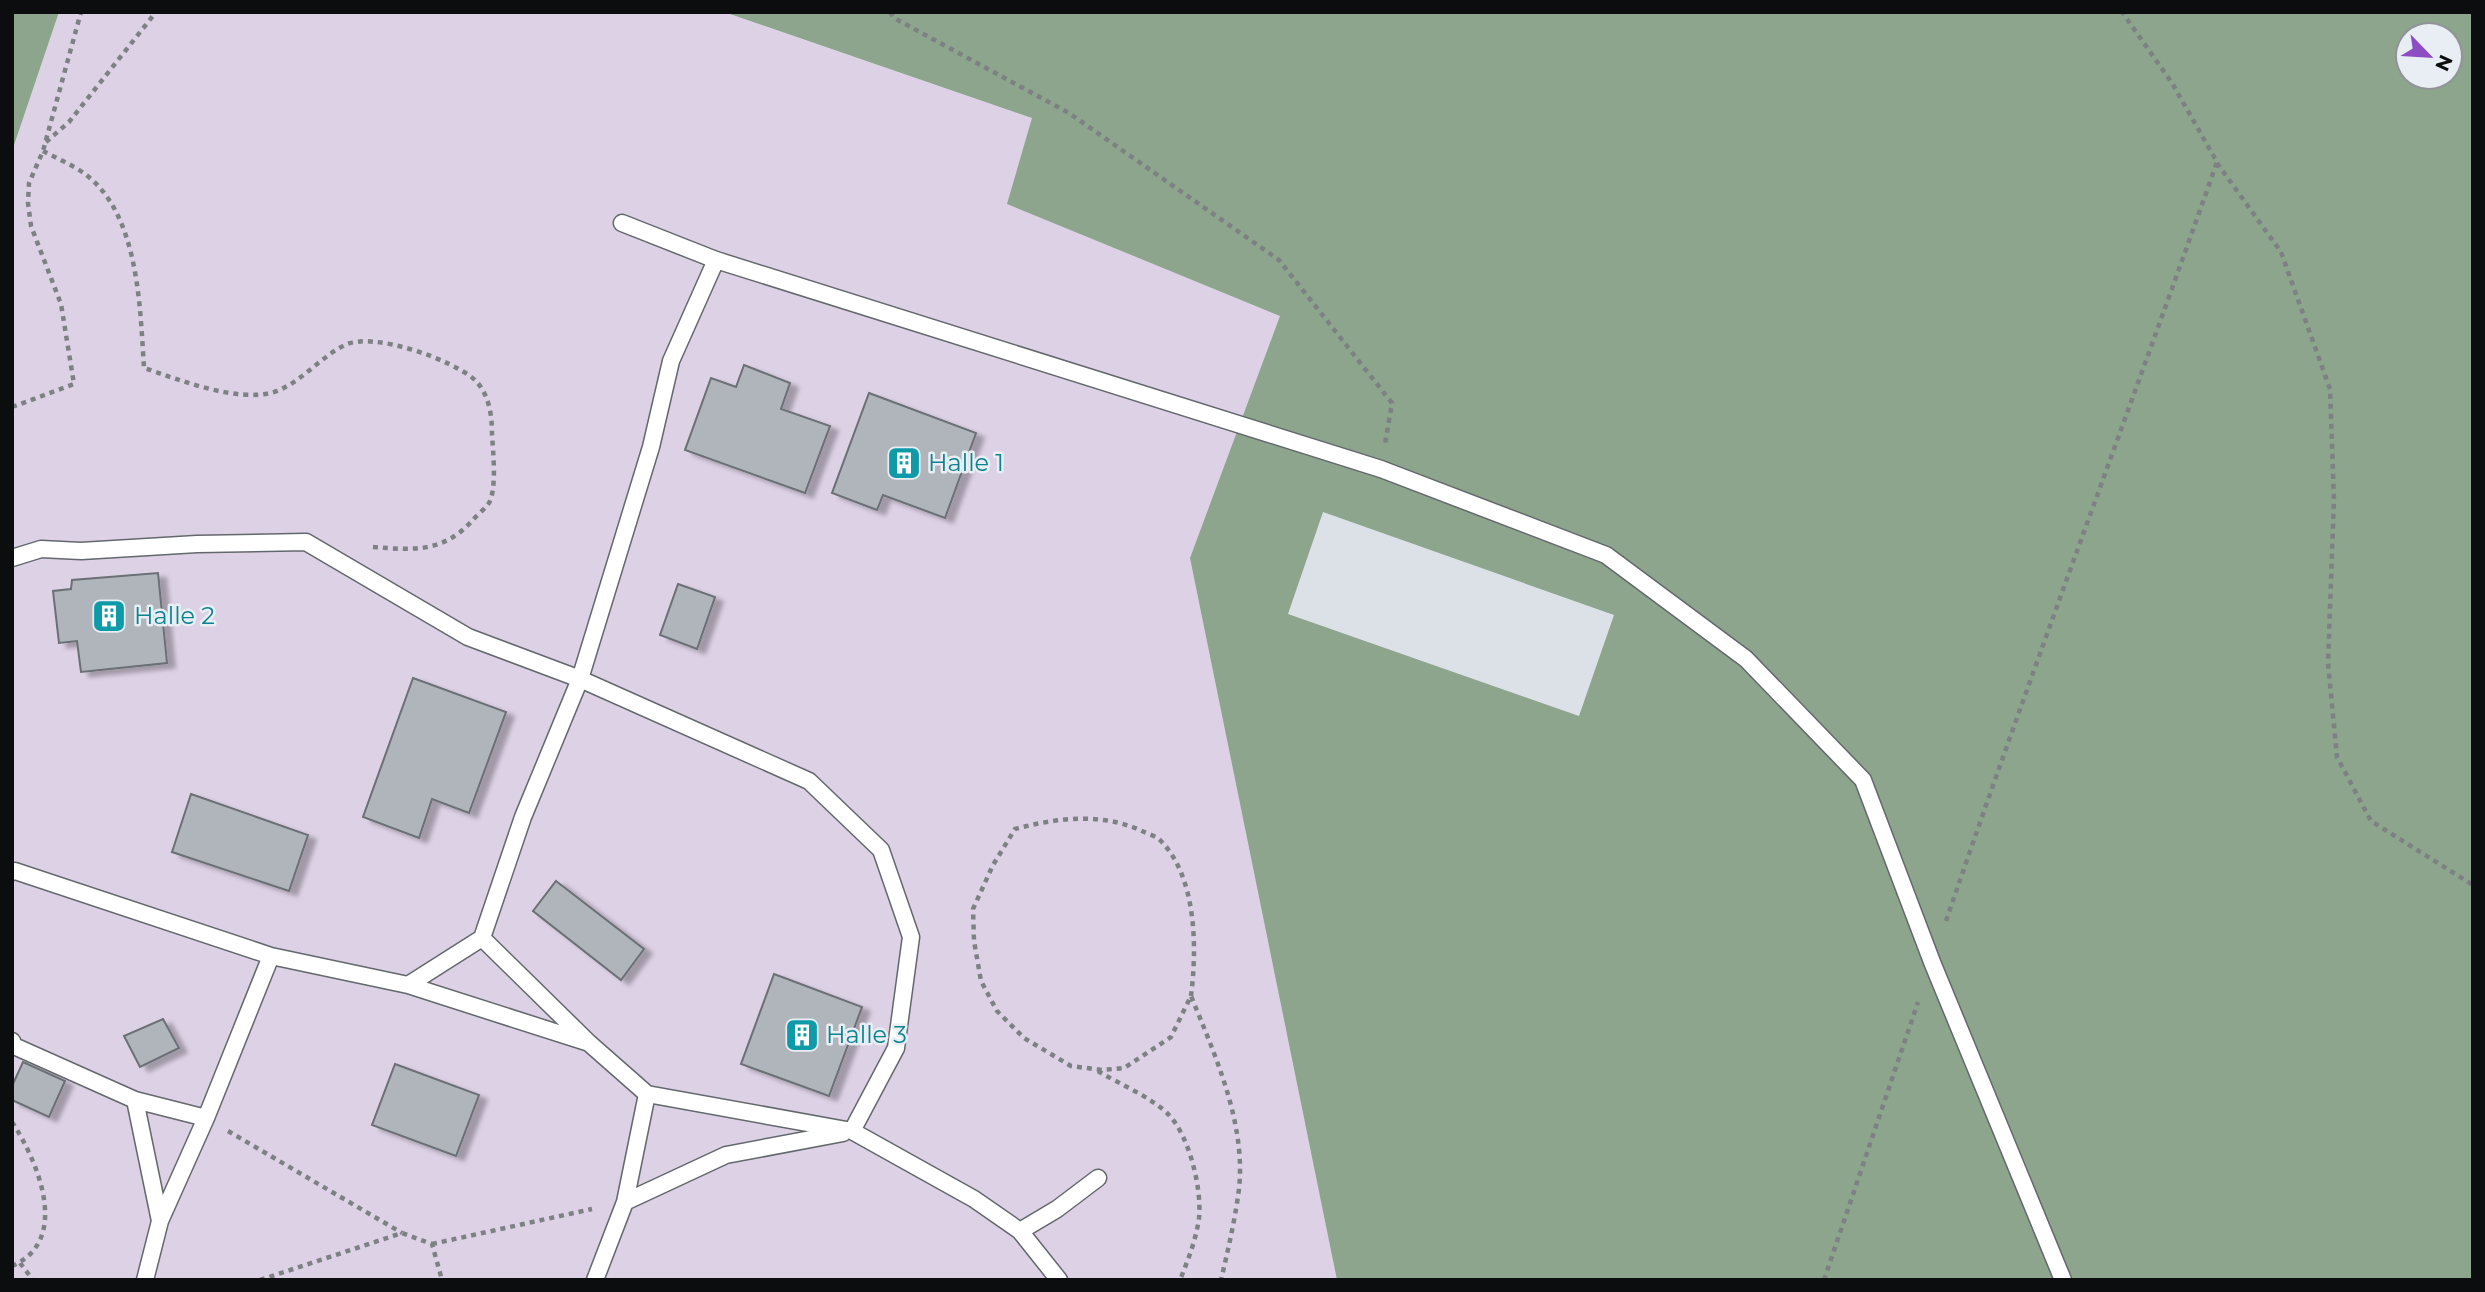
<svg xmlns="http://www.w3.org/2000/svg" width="2485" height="1292" font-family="Montserrat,sans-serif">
  <defs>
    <filter id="shadow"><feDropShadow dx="8" dy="4.5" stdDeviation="2" flood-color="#0004"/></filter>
  </defs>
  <rect width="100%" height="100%" fill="#dbe1e6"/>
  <path fill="#ddd1e5" d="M59 12H723L1032 118 1008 204 1280 316 1190 558 1337 1280H12V151Z"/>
  <path fill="#8da48d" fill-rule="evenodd" d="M12 12H59L12 151Z
    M724 12H2473V1280H1337L1190 558 1280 316 1007 204 1032 118ZM2408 35H2450V77H2408ZM1323 512 1614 615 1579 716 1288 614Z"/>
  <path fill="#afb5ba" stroke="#6a7074" stroke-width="2" filter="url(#shadow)" d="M744 365 790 383 781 409 830 426 805 493 685 450 711 378 736 387Z
    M869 393 976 433 945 518 883 495 877 510 832 493Z
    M158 573 167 663 81 672 77 641 59 643 53 591 71 589 72 580Z
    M678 584 715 597 697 649 660 635Z
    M413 678 506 712 469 813 432 799 419 838 363 817Z
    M191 794 308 835 289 891 172 852Z
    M556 881 644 949 621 980 533 911Z
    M774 974 862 1007 829 1096 741 1064Z
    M163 1019 179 1048 140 1067 124 1036Z
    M23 1062 65 1081 49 1117 12 1100V1086Z
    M395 1064 479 1095 456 1156 372 1125Z"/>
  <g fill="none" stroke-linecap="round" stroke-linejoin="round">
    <g stroke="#63686d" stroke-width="19">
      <path id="service" d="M622 223 716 260 1381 469 1606 555 1746 659 1863 780 1932 962 2063 1280
        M716 260 671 361 651 447 580 679 809 781 881 850 911 937 896 1048 852 1131 974 1199 1020 1231 1059 1280
        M12 558 41 549 81 551 197 544 306 542 468 637 580 679 523 817 482 938 589 1043
        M12 872 15 871 271 956 408 985 589 1043 647 1094 852 1131
        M408 985 482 938
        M12 1041 14 1046 135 1100 206 1118
        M135 1100 160 1221
        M625 1202 647 1094
        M1020 1231 1057 1209 1098 1178
        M145 1280 160 1221 206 1118 271 956
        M595 1280 625 1202 726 1155 843 1133"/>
    </g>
    <path stroke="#7d8184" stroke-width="4.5" stroke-dasharray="5 5" stroke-linecap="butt" d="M890 12 894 18 1069 113 1279 260 1392 403 1385 444
      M46 142 69 122 156 12
      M43 151C56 158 73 165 85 174 139 214 140 307 144 368 180 380 237 403 274 392 301 383 320 357 345 345 373 331 453 360 475 380 489 394 492 415 492 434 493 451 497 489 489 503 484 510 476 516 471 522 442 553 412 550 373 547
      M2217 163 2281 252 2330 389 2334 499 2328 663 2337 757 2371 821 2473 885
      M12 407 74 384 61 304 31 226 28 203 29 183 43 151 81 12
      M1946 921C2033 666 2128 415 2217 162L2172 83 2122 12
      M1191 996C1197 949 1197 878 1161 841 1157 836 1148 834 1142 831 1101 812 1057 818 1015 829L993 865 973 909 974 941 981 981 997 1011 1024 1038 1071 1066 1102 1070 1124 1068 1171 1037 1191 996C1215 1055 1246 1123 1239 1189 1235 1220 1228 1250 1221 1280
      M1098 1071C1119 1084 1149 1096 1167 1113 1189 1134 1202 1188 1199 1218 1196 1240 1188 1260 1180 1280
      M12 1122C37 1160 72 1240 12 1266
      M228 1131 402 1233
      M432 1244 592 1209
      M20 1263 33 1280
      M260 1280 402 1233 432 1244 442 1280
      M1824 1280 1918 1002"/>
    <use href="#service" stroke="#fff" stroke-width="16"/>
  </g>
  <defs>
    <g id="building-square" transform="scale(1.75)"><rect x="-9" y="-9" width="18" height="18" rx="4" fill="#0f9aa8" stroke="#e8eef3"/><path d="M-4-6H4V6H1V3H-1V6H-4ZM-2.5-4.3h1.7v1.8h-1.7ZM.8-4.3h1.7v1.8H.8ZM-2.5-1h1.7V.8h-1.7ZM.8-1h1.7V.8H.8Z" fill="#fff"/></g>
  </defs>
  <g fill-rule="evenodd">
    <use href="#building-square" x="904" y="463"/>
    <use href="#building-square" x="109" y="616"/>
    <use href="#building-square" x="802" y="1035"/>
  </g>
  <g text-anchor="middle" stroke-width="5" stroke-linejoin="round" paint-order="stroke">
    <g font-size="24" fill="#0d838f" stroke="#e8eef3" text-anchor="start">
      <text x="928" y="471">Halle 1</text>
      <text x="134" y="624">Halle 2</text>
      <text x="826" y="1043">Halle 3</text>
    </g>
  </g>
  <rect width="2485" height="1292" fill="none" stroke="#0b0d0e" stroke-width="28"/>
  <g transform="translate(2429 56) rotate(115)"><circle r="33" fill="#e8eef3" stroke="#909497" stroke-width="2"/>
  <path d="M0-5L12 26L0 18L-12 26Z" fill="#8d4ec4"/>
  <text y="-10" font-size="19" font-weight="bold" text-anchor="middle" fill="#0b0d0e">N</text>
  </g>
</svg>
